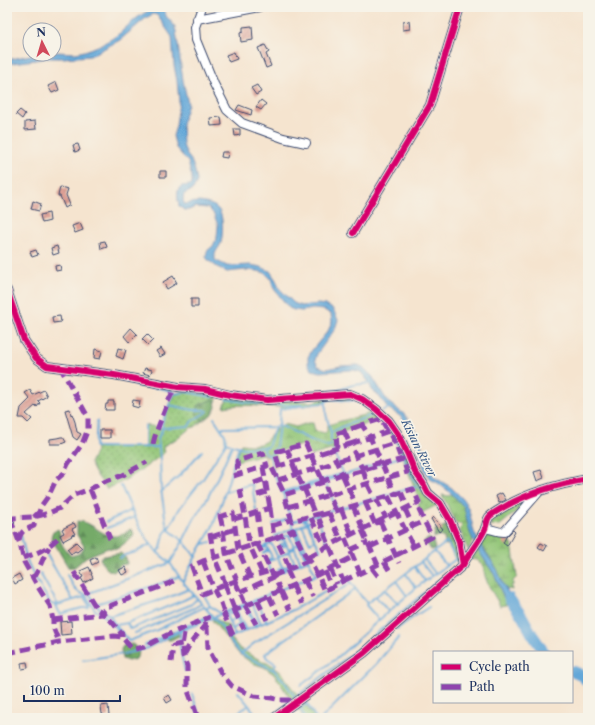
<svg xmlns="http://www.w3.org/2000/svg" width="595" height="725" font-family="'Libre Caslon Text',serif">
  <defs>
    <pattern id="grass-dots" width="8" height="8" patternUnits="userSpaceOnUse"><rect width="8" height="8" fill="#91c576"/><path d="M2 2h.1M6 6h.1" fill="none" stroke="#76a064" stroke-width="1.8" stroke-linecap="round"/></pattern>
    <pattern id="forest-firs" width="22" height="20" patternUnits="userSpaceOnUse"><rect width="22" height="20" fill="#74aa67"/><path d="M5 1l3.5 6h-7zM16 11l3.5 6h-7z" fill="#5e8b58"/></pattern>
    <pattern id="wetland-marsh" width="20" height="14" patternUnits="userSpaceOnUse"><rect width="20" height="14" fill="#91c576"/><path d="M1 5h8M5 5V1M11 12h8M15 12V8" fill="none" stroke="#76a064"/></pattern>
    <pattern id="sand-dots" width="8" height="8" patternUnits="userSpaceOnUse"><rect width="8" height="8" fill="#eeda9e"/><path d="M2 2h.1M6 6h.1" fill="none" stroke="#ccbb8a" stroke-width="1.8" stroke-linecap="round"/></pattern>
    <pattern id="building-hatch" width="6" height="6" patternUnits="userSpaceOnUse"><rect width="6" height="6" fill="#dfa196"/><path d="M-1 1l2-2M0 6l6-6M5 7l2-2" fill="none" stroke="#b4847e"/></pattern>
  </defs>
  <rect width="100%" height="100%" fill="#f7f3e8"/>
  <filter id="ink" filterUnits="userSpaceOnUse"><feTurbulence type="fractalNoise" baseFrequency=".025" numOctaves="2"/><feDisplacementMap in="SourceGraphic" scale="8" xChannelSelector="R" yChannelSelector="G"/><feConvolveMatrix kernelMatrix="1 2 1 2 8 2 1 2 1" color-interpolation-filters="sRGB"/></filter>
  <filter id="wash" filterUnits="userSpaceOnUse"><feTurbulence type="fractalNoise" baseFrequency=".012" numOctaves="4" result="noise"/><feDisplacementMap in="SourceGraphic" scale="16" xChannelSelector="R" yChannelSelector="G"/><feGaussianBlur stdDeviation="0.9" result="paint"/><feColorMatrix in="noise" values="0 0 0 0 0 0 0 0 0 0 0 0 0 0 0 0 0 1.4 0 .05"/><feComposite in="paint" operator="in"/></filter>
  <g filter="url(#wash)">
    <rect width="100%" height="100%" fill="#f5e4cf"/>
    <path fill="url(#grass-dots)" stroke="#567a6a" d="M183 390 214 395 217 396C218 407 206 412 198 416L201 419 202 421 195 427 190 428 183 434 180 437 163 446 165 452C148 466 128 480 107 489L95 473 90 463 96 451 95 447H145V425L162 428C162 421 170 400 174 395 176 393 180 392 183 390Z
      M350 395 353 400C346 401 339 399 331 399 328 400 324 402 320 403 307 406 293 408 280 407 261 407 242 403 224 407L227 398 312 402 333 396Z
      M381 419 387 421 439 504 421 513 418 504 421 503C408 475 401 443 381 419Z
      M522 500 523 506 499 526 490 525C493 512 511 506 522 500Z
      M454 536 460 566 446 542Z"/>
    <path fill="url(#forest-firs)" stroke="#486c62" d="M210 400H215L216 407 211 415 202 421 201 419 196 414 199 405Z
      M77 521C92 521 100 535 113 536 119 537 126 531 131 529L134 534 132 538 117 549 108 548 86 557 76 566 71 569 68 567 51 538 52 533 58 529C61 533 59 537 61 542 63 547 67 552 71 556L78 554 83 550 84 546 77 535Z
      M447 525 458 532 450 544 445 545 444 538 438 536 434 538V535L435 530Z
      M429 538 433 541 435 549 431 550 429 547 425 544 424 541Z
      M121 553 126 558 127 564 121 565 114 572C107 571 102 565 100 558L104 556Z
      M172 631H175L179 634V636L171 640H168V633Z
      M132 644 134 645 139 653 136 659 128 661 122 659 121 649 124 645Z"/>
    <path fill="url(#wetland-marsh)" stroke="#567a6a" d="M374 411 381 419 336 434 337 448 311 456 306 444 275 452 278 463 263 454 237 461 235 460 241 444 251 445 260 444 266 441 276 429 284 424 296 427 307 423H313L315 431 325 433 327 431V426C342 419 359 418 374 411Z
      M452 494 464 507 470 533 473 539 472 541V543L468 550 460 530 462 526 461 524H457L442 495 449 496Z
      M488 530 497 534 512 544 517 577 513 581V585L511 586 512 590 509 589 506 590 503 584 497 569 480 543Z
      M477 547 494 574 504 598 510 604 500 606C494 594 483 580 484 567L477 560 470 559Z
      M216 619 228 626 231 638 240 649 262 661 272 665 283 674 288 683 298 695 291 700 275 675 264 667 252 663 239 654 212 620Z
      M302 700 315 718H303L301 713 295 706Z"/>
    <path fill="url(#sand-dots)" stroke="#84847e" d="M263 454 278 463 279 466 268 469Z"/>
    <path fill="#64a7d8" stroke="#406b9b" d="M153 9H161L165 11 166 16 174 25 176 31 183 80 188 104 182 124 183 145 187 155 191 160 195 171 197 181 195 186 192 190 184 194 183 199 184 204C189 204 192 202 197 202 203 202 214 204 218 209 224 215 223 235 221 243 220 247 216 250 215 254 215 255 215 260 215 260L227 266 251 265 261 267 270 271 276 280 279 288 294 303 301 306 318 304 325 305 333 309 338 320 335 329 317 354 315 360 318 366 326 369 341 366 358 365 363 367 372 376 388 402 404 414 412 424 419 438 430 470 434 477 452 488 462 498 466 504 469 510 474 532 480 544 497 569 503 584 518 608 514 610 504 598 494 574 478 550 470 533 464 507 452 494 438 483 430 479 425 471 419 452 413 436 407 425 400 416 388 408 378 395 372 390 368 381 361 372 353 370 320 372 312 370 308 364V357L312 350 328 331 332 322 331 314 324 310 313 309 302 311 294 310 289 308 274 289 271 279 265 273 258 271 245 270 227 272 217 267 209 261 206 257 207 251 213 246 217 237 218 225 213 213 208 208 195 207 189 210H184L179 206C178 200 175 189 182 186 186 185 188 186 192 184V178L188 162 176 148 173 136 176 126 179 101 177 81 174 65 172 37 157 15 153 14 146 18 120 40 90 56 63 58H48L7 64V60L35 54H54V52H56C62 52 69 53 75 53 87 52 111 41 120 33 131 23 138 15 153 9Z"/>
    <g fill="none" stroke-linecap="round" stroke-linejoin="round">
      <path stroke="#64a7d8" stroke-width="2" d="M59 371 68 373
        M128 381 138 386 159 388 173 391
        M315 393 338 390 353 385 371 383
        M226 399C251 404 276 406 302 405
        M326 401V414L331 433
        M169 405 193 410H206
        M382 411 390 407
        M97 421 95 447H159
        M145 425V447
        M162 428 189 426 192 421 208 411
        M222 428 275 427 276 426 279 425 313 441 328 446 331 445V433L339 428 377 413
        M393 434 416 483
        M226 443 244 448 268 447 275 427
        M263 447 265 453 270 456
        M333 450 344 475 403 456
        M325 481 336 508
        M121 486 140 528 150 543 157 552 170 563 183 582 221 626 231 642 241 654 274 670 284 681 295 697
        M161 492 181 474 202 451
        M225 492 252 484 256 511
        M282 492 341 474
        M283 494 342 476
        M316 515 328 545
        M304 519V521L306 520 320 550
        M106 522 132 510
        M292 522 419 486 423 491
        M273 524 291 518
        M302 525 310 543 315 540
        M107 528 135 517
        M293 531 305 557
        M293 533 289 535 301 563
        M289 535 283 537 296 565
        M21 536 27 561 34 576 51 604 56 605 60 614 82 608H87L89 607V605L84 597
        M275 536 294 528
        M278 541 284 539
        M203 544 211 542
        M266 545 273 559
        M280 545 286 542
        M281 547 287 545
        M260 548 271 543 284 571
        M261 549 267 547
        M289 549 298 544
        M157 552 161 548 164 534 168 529 166 523 161 489 160 458 158 438 162 430V423L169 405 174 394 179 393 186 392 213 397
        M435 552 446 565
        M263 553 269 550
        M284 554 295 548
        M47 555 73 600
        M283 555 267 562 273 575 308 560
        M309 556 296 528 311 521
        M196 557 183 541 168 529 180 508 203 479 226 443 225 435 214 418
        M120 558 125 555 136 552 151 544
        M267 560 272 557
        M425 560 435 573
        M421 562 432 576
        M289 565 295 562
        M415 567 425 581
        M278 570 287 566
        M40 573 58 605
        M406 574 416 588
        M67 575C72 583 75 594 85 594
        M183 581 197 554 212 528 223 499 239 446
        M396 581 407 596
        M189 589 167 598 110 616 98 607 89 593 170 563 183 541 194 519 208 497 223 466 232 445
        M385 590 398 604
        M85 594 95 610 102 614 108 619 121 634
        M376 597 388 611
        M252 603 261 624
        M96 604 168 581 179 576
        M57 605 84 597 85 596
        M210 606 221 614
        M206 609 210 606 205 597 213 591
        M110 616 117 627 129 641 157 630 204 607
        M229 622 236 618
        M127 623 130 629 190 605 197 599
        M116 625 127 623 184 600 194 595
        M257 625 246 605 257 601 267 622
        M233 629 240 624
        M397 629 415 616 429 607
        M246 630 236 610 245 606 255 626
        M181 631 180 644 181 653 185 671
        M135 633 194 608 201 604
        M235 635 226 615 233 612 244 631
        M229 638 293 610 348 579 361 596 367 603 366 605 379 620
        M145 645 211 615
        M241 654 253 644 351 583
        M83 660 123 654 145 649 174 634 240 606 316 575 301 546 292 524 284 496 272 469 270 456 276 447 279 425 280 409 314 404 323 403 331 399 348 401 355 400
        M273 669 276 664 267 658 265 654 355 589
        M300 686 337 658 379 620 417 587 456 559 447 542 367 603
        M238 692 259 718
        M192 694 200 718
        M293 699 359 648 443 577
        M307 704 316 718
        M301 708 307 704 304 701 305 700
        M279 710 289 702
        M229 718 248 706
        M283 718 299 705 305 718
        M322 718 376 664 399 637"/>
      <path stroke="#64a7d8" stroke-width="11" d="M509 598 522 616 532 634 544 652
        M572 671 578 673 588 682"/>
    </g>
    <g id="blocks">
      <path fill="url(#building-hatch)" d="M409 21 410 29 403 30V22Z
        M252 26 253 40 241 42 240 33 243 32V27Z
        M265 45 269 52 266 54 271 66 266 68 261 55 258 48Z
        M234 52 237 59 229 62 226 55Z
        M56 82 59 90 52 93 48 86Z
        M257 85 261 92 256 95 251 88Z
        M261 100 266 104 261 110 256 107Z
        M239 105 252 110 251 115 236 110Z
        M20 110 25 114 22 119 16 114Z
        M221 117 222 125 211 126 210 118Z
        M35 121 36 129 25 130V122Z
        M234 129H240V135L235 136Z
        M78 144 80 150 75 152 73 145Z
        M222 152H228L227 158 221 157Z
        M160 171H166V177H160Z
        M60 187 68 189 66 195 70 205 65 208 60 196H58Z
        M33 201 41 204 39 211 31 209Z
        M49 213 50 221 42 223 40 215Z
        M80 223 83 230 75 233 72 226Z
        M105 241 107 247 101 249 100 242Z
        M57 246 59 253 53 255 51 248Z
        M36 250 38 255 32 257 30 252Z
        M60 265 61 270 56 271 55 266Z
        M173 276 177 283 167 289 163 282Z
        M191 299H198V307H191Z
        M60 316 61 322 53 323 52 317Z
        M131 328 137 334 129 342 124 336Z
        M147 334 153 340 148 345 142 339Z
        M118 348 126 350 123 359 116 356Z
        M161 348 165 354 160 357 156 351Z
        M95 349 102 351 100 359 94 358Z
        M145 368 152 370 150 375 143 373Z
        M30 390 33 395 44 390 47 396 38 401 40 403 37 407 36 405 26 414 32 419 28 423 23 418H19L21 408 30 399 25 393Z
        M133 400 140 401 139 408 132 406Z
        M108 401H114V410H105L106 404H108Z
        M70 409 71 415 72 414 75 422 77 432 81 434 77 440 73 437 65 410Z
        M100 430H110V438H100Z
        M61 437H63L66 442 61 444H50V439L57 438Z
        M541 470 544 478 537 481 534 472Z
        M502 493 506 500 499 503 496 496Z
        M433 517 443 529 439 532 431 519Z
        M74 523 76 527 72 529 75 534 71 535 72 536 63 541 60 535 64 533 62 529Z
        M513 530 515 532 507 546 503 543 506 537Z
        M76 542 82 548 77 552 75 551 71 554 67 549Z
        M541 543 547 546 544 551 538 547Z
        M96 557 98 562 92 565 90 560Z
        M89 567 92 574H91L93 578 84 583 81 578 83 577 80 571Z
        M125 567 128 572 122 575 119 570Z
        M19 574 22 580 15 584 12 578Z
        M71 621 72 634 61 635 60 622Z
        M27 662 28 668 22 669 21 663Z
        M169 695 172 700 167 703 164 698Z
        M108 705 109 716 104 717 103 714H102L101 706Z"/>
    </g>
  </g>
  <g filter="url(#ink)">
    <use href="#blocks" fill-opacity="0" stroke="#3c4a6f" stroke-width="1"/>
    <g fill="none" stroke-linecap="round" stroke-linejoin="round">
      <g stroke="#3c4a6f" stroke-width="10">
        <path id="street" d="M202 7 195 27 196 40 214 84 227 110 242 123 283 138 306 143
          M197 19 260 7
          M353 233 430 105 460 7
          M7 290 24 340 36 358 47 366 114 375 178 387 205 389 230 395 267 400 350 394 362 399 376 409 389 421 398 434 408 455 415 472 423 483 428 493 440 503 450 520 459 541 463 565
          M7 524 10 523
          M485 528C492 529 497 532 504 532L538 493
          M274 718 364 653 463 565C469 553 478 543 484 531 487 527 486 521 489 517 493 513 499 510 504 507 530 492 559 484 588 479"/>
      </g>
      <use href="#street" stroke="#fff" stroke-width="8"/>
      <path stroke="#8e44ad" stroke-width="5" stroke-dasharray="10 5" stroke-linecap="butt" d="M344 431 350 444 389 431
        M153 444C156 430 162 418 167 404 170 397 173 394 174 386
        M337 448 336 434 362 425
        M287 449 297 475 302 485
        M339 461 395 443
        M382 464 394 492
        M279 466 275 452 306 444 311 456 322 479
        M263 467 270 508
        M363 470 367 483 374 497
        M233 476 267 466 263 453 237 461 238 474
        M343 476 355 503
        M278 480 337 462
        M320 482 342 474
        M254 483 265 479
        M304 488 315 515
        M90 489 110 539
        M240 489 245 516 234 519 238 549 250 577
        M283 491 272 468 331 450
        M401 492 408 508
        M332 494 407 472 403 459 343 476 331 450 350 444 362 468 381 462 370 437 362 425 381 419 395 443 400 456
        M257 495 267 492
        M388 496 414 547
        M376 499 386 518
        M365 502 375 524
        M353 506 363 529
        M288 507 329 495
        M270 508 274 538 250 546 249 543 245 516Z
        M341 509 352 535
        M405 509 413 527
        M257 512 261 542
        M322 513 292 521 284 495 324 482 335 509
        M329 513 341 540
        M220 516 223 529 226 553 237 581
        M34 517 39 512 41 506 49 495 56 480 64 473 68 464 82 444 88 429V417L60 367
        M218 517 233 513 234 519
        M311 518 325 548
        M7 520 14 518 34 517 49 513 60 508 74 495 90 489 106 481 123 475 147 462
        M7 521 13 526 20 544 24 562 38 587 50 606 53 620V627L59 642
        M380 521 399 563
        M272 526 290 520
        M362 530 378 565
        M210 533 214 557 226 585
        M211 537 235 529
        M345 538 360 573
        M19 540C21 530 25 530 34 526L36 516
        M257 543 280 589
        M370 547 424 521
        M350 550 368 542
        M307 554 317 575
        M308 557 340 540 419 502 413 489 318 516C326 538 335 559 343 581L325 591 318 575
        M23 558C38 553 47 549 58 538
        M203 561 215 592 221 603 224 612
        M384 562 389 570
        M289 567 276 538 293 530 307 559
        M330 568 337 584
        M372 568 379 577
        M287 570 293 583
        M325 571 331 587
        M74 572 97 609C108 615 114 625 122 634V637
        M262 573 250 546 203 561 192 566V567L202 594 235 581 271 571
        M273 576 310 560
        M33 578C40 569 43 557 49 547
        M235 581 245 603
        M305 581 313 597
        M343 581 369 569 432 537 416 504
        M225 585 234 608
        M293 586 302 604
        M281 591 290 610
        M240 592 274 577
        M269 596 278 615
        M257 600 267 620
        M245 605 256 624
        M234 610 244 629
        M53 620 102 614V612L107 607 170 583 177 579
        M205 625 207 628 208 648 221 673 232 686 254 696 272 698 280 700H288L295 702
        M184 633 182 646 183 656 187 666V688L198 718
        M233 635 224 615 317 575 353 557
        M7 653 59 642 114 636 122 637 131 648 135 649 144 647 167 635 210 617
        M184 655 190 644 205 625 206 620
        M171 662 173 646 176 645 182 644"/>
      <g stroke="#f7f3e8" stroke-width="8">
        <path id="cycleway" d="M353 233 430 105 460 7
          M7 290 24 340 36 358 47 366 114 375 178 387 205 389 230 395 267 400 350 394 362 399 376 409 389 421 398 434 408 455 415 472 423 483 428 493 440 503 450 520 459 541 463 565
          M274 718 364 653 463 565C469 553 478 543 484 531 487 527 486 521 489 517 493 513 499 510 504 507 530 492 559 484 588 479"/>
      </g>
      <use href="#cycleway" stroke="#d6006c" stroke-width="6"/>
    </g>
  </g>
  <g text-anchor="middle" stroke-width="3.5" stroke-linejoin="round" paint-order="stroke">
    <g font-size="11" font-style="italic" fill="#315383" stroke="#f7f3e8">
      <text transform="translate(419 448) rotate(63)" y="4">Kisian River</text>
    </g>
  </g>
  <rect width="595" height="725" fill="none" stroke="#f7f3e8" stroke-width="24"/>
  <rect x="433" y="651" width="140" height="52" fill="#f7f3e8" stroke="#9fa5b1"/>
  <rect x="441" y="664" width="20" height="6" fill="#d6006c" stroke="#9fa5b1"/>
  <text x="469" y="671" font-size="12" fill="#1b2f5e">Cycle path</text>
  <rect x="441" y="684" width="20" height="6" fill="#8e44ad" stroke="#9fa5b1"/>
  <text x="469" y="691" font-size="12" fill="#1b2f5e">Path</text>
  <g transform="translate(42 42) rotate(355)"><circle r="19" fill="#f7f3e8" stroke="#9fa5b1"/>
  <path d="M0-3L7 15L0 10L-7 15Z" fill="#d1495b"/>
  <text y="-6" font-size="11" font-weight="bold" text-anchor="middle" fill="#1b2f5e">N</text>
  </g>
  <path d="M24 695v6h96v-6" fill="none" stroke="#1b2f5e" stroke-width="2"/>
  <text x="30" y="695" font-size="12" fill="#1b2f5e" stroke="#f7f3e8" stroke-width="3" paint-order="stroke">100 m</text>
</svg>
